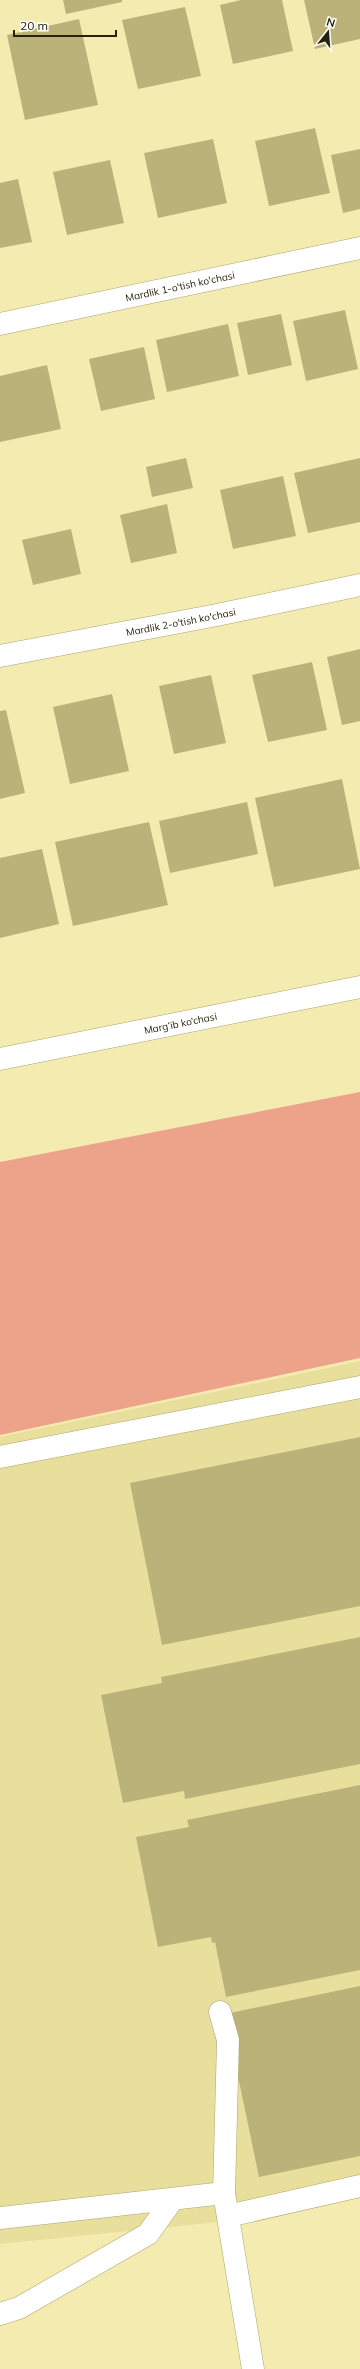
<svg xmlns="http://www.w3.org/2000/svg" width="360" height="2369" font-family="Mulish,sans-serif">
  <rect width="100%" height="100%" fill="#f4ebb1"/>
  <path fill="#e9df9d" d="M360 1361V2198L269 2217 0 2244V1437Z"/>
  <path fill="#eda389" d="M360 1092V1358L0 1435V1162Z"/>
  <path fill="#bab279" d="M63 0H122V2L66 14Z
    M241 0H282L293 51 233 64 220 5Z
    M304 0H360V39L315 49Z
    M185 7 201 76 138 89 122 20Z
    M79 19 98 105 25 120 7 35Z
    M315 128 330 193 269 206 255 141Z
    M213 139 227 203 158 218 144 153Z
    M360 149V209L343 213 331 155Z
    M110 160 124 223 67 235 53 172Z
    M18 179 32 242 0 248V183Z
    M345 310 358 369 306 381 293 321Z
    M281 314 292 365 248 375 237 323Z
    M228 324 239 376 167 392 156 340Z
    M144 347 155 399 101 411 89 359Z
    M47 365 61 429 0 442V376Z
    M186 458 193 488 152 497 146 467Z
    M360 458V522L308 533 294 473Z
    M283 476 296 536 233 549 220 490Z
    M167 504 177 553 131 563 120 515Z
    M71 529 81 574 33 585 22 540Z
    M360 649V721L342 725 327 657Z
    M312 662 327 730 268 742 252 675Z
    M211 675 226 743 174 754 159 686Z
    M112 694 129 771 70 784 53 707Z
    M6 710 25 793 0 799V711Z
    M342 779 360 869 274 887 255 798Z
    M247 802 258 854 170 873 159 821Z
    M149 822 168 905 73 926 55 842Z
    M42 849 59 924 0 938V858Z
    M360 1437V1606L162 1645 130 1483Z
    M360 1637V1764L185 1799 184 1791 123 1803 101 1695 162 1683 161 1677Z
    M360 1785V1970L226 1997 215 1942 212 1943 211 1937 158 1947 136 1837 189 1827 187 1820Z
    M360 1986V2156L259 2177 225 2014Z"/>
  <g fill="none" stroke-linecap="round" stroke-linejoin="round">
    <g stroke="#ada46c" stroke-width="23">
      <g id="minor">
        <path id="s1" d="M0 324 360 248"/>
        <path id="s2" d="M0 656 217 615 360 585"/>
        <path id="s3" d="M0 1059 360 987"/>
        <path d="M0 1457 360 1387"/>
        <path d="M220 2012 228 2040 224 2193 253 2369"/>
        <path d="M228 2216 360 2186"/>
        <path d="M0 2218 224 2193"/>
        <path d="M0 2314 19 2308 148 2234 173 2199"/>
      </g>
    </g>
    <use href="#minor" stroke="#fff" stroke-width="22"/>
  </g>
  <g text-anchor="middle" stroke-width="3.5" stroke-linejoin="round" paint-order="stroke">
    <g font-size="10" fill="#25210a" stroke="#fff">
      <text dy="4" stroke="none"><textPath href="#s1" startOffset="184">Mardlik 1-o'tish ko'chasi</textPath></text>
      <text dy="4" stroke="none"><textPath href="#s2" startOffset="184">Mardlik 2-o'tish ko'chasi</textPath></text>
      <text dy="4" stroke="none"><textPath href="#s3" startOffset="184">Marg‘ib ko‘chasi</textPath></text>
    </g>
  </g>
  <g transform="translate(328 32) rotate(17)" stroke="#ffffff" stroke-width="3" paint-order="stroke">
  <path d="M0-3L7 15L0 10L-7 15Z" fill="#25210a"/>
  <text y="-6" font-size="11" font-weight="bold" text-anchor="middle" fill="#25210a">N</text>
  </g>
  <path d="M14 30v6h102v-6" fill="none" stroke="#25210a" stroke-width="2"/>
  <text x="20" y="30" font-size="12" fill="#25210a" stroke="#ffffff" stroke-width="3" paint-order="stroke">20 m</text>
</svg>
